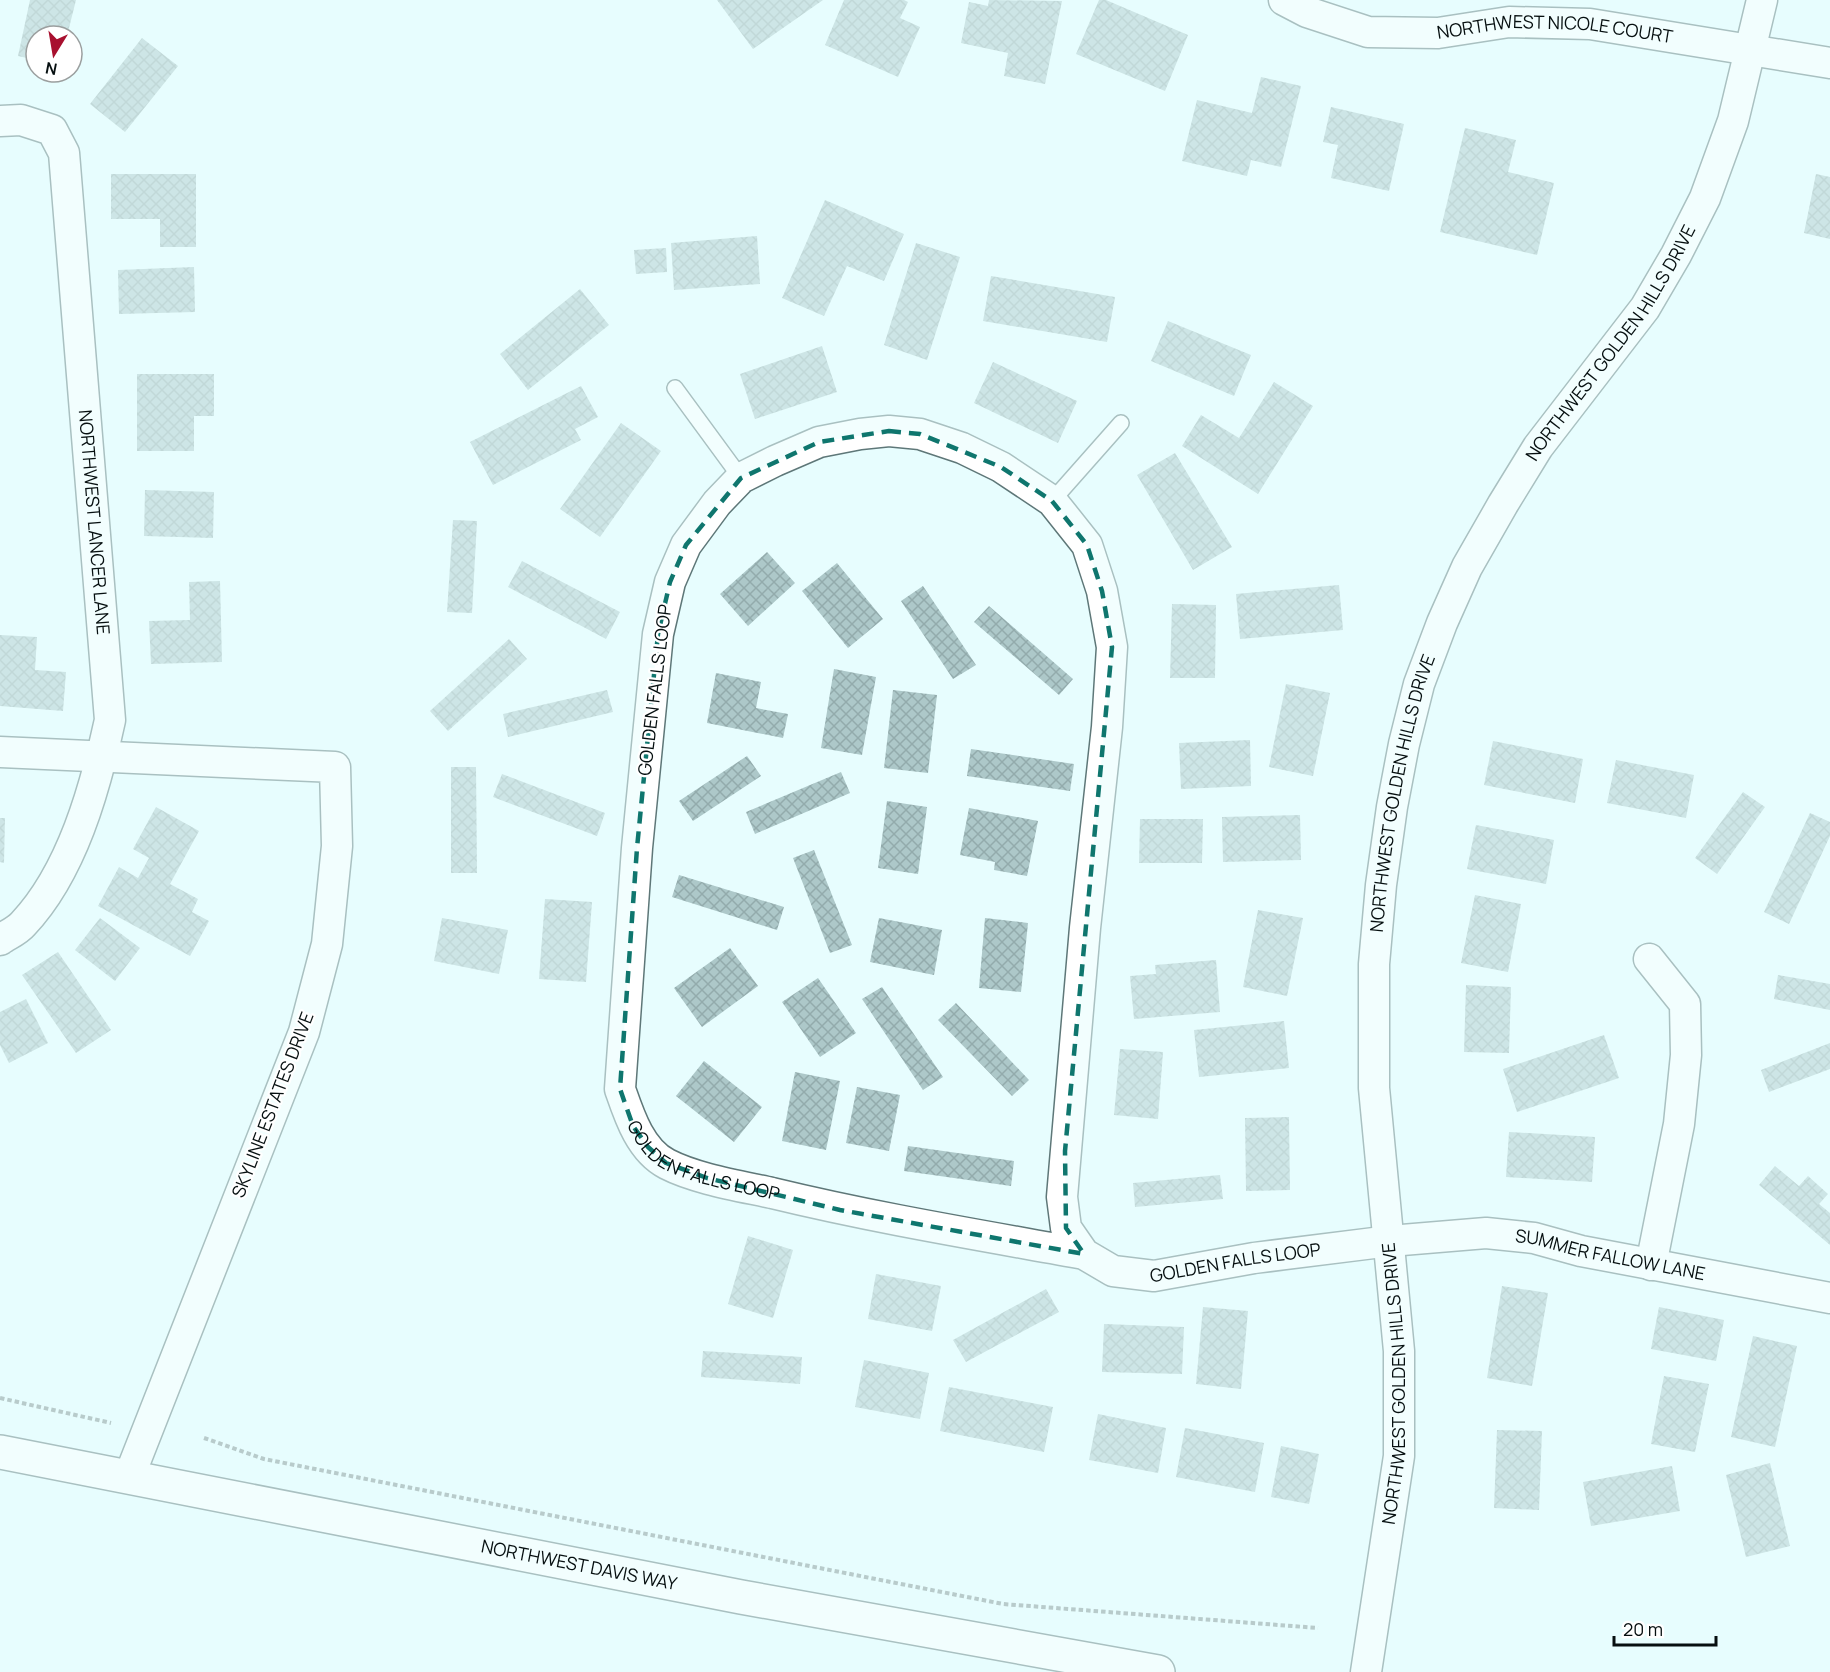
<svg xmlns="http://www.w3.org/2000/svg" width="1830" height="1672" font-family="Manrope,sans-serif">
  <defs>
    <pattern id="building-cross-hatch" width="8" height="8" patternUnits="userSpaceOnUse" patternTransform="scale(1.5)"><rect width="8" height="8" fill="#adc8c9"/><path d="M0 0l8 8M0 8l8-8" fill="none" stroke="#93abac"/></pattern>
  </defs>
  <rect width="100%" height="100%" fill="#e7fdfe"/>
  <path fill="url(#building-cross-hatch)" d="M30 0H76L67 36H36V60L18 56Z
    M717 0H823L753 49Z
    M844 0H904L908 2 900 18 920 27 898 77 825 45Z
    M989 0 1062 1 1045 84 1004 76 1008 53 961 43 969 2 988 6Z
    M1099 0H1106L1188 35 1165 91 1076 54Z
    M142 38 178 66 125 132 90 104Z
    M1261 77 1301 86 1281 167 1251 160 1247 176 1182 161 1197 100 1252 113Z
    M1331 107 1404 124 1389 191 1331 178 1338 145 1323 142Z
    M1465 128 1516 140 1508 172 1554 183 1537 255 1440 232Z
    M111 174H196V247H160V219H111Z
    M1816 174 1830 177V239L1804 233Z
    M825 200 904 234 884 281 847 266 824 316 782 298Z
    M757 236 760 284 674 290 671 243Z
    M916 243 960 257 927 360 884 345Z
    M666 248 667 272 636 274 634 250Z
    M194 267 195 312 119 314 118 270Z
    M991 276 1115 297 1107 342 983 321Z
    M580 289 609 325 528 390 500 354Z
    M1168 321 1251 355 1234 396 1151 361Z
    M822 346 837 392 755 419 740 374Z
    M993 362 1077 401 1058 443 974 403Z
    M137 374H214V416H194V451H137Z
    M1274 382 1313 406 1258 494 1182 446 1201 415 1239 438Z
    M581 386 598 417 575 429 581 440 493 485 470 442Z
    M621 423 661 451 600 537 560 509Z
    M1175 453 1232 547 1193 570 1137 475Z
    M145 490 214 492 213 538 144 536Z
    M453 520 477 521 472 613 447 612Z
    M767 552 795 583 748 626 720 594Z
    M522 561 620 612 606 639 508 587Z
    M837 563 883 619 848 648 802 591Z
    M220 581 222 662 151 664 149 621 190 620 189 582Z
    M1339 585 1343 630 1240 639 1236 594Z
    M923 586 976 665 953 679 901 601Z
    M1172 604 1216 605 1215 678H1170Z
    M989 606 1073 679 1059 695 974 622Z
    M0 635 37 637 35 670 66 672 63 711 0 706Z
    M509 639 527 659 448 731 430 711Z
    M834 669 876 677 862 755 821 748Z
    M716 673 761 682 756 708 788 714 783 738 707 723Z
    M1286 684 1330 693 1313 776 1269 767Z
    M607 690 613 712 508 737 503 714Z
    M893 690 937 695 928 773 884 768Z
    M1250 740 1251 786 1181 789 1179 743Z
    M1493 741 1583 759 1575 803 1484 785Z
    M971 749 1074 764 1070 791 967 776Z
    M747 756 761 776 693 821 679 801Z
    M1616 760 1694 775 1686 818 1607 803Z
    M451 767H476L477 873H451Z
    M841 772 850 793 755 834 746 812Z
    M502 774 605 813 597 836 493 797Z
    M1743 792 1765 807 1717 874 1695 858Z
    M887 801 927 807 918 874 878 868Z
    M156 807 199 831 170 884 198 899 192 912 209 921 190 956 98 906 119 867 138 878 149 858 133 849Z
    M969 808 1038 821 1027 876 994 870 995 862 960 855Z
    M1810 813 1830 822V836L1789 924 1764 912Z
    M1300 815 1301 860 1223 862 1222 817Z
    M0 818H5L4 863 0 862Z
    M1140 819H1203L1202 863H1139Z
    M1476 825 1554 840 1546 884 1467 869Z
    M814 850 852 945 830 953 793 858Z
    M679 875 784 907 777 930 672 897Z
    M1475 895 1521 904 1508 972 1461 963Z
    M545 899 592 902 586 982 539 979Z
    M1258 910 1303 918 1287 996 1243 987Z
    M100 918 140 948 115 981 75 950Z
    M442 918 508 930 499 974 434 961Z
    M879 918 942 930 934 975 870 962Z
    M985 918 1028 923 1021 992 979 988Z
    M730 948 758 986 702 1027 674 988Z
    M58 952 111 1030 76 1053 22 975Z
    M1216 960 1220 1012 1134 1019 1130 976 1156 974 1155 965Z
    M1778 975 1830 984V1010L1774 999Z
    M818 978 856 1033 820 1057 782 1002Z
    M1466 985 1511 987 1509 1053 1464 1052Z
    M882 987 943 1077 923 1090 862 999Z
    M26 999 48 1043 9 1063 0 1045V1012Z
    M956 1003 1029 1080 1012 1096 938 1020Z
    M1284 1021 1289 1068 1199 1077 1194 1030Z
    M1604 1035 1619 1078 1517 1112 1503 1069Z
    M1830 1043V1069L1769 1092 1761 1070Z
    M1120 1049 1163 1052 1158 1119 1114 1115Z
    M704 1061 762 1107 734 1142 676 1096Z
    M795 1072 840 1081 826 1150 782 1141Z
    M857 1087 900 1095 889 1151 846 1143Z
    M1289 1117 1290 1190 1246 1191 1245 1118Z
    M1509 1132 1595 1137 1592 1182 1506 1177Z
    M908 1146 1014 1161 1011 1186 904 1171Z
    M1775 1166 1799 1186 1808 1176 1828 1194 1819 1204 1830 1213V1245L1759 1185Z
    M1220 1175 1223 1199 1135 1207 1133 1183Z
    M748 1236 793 1250 773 1318 728 1304Z
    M876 1274 941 1286 932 1331 868 1319Z
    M1502 1286 1548 1293 1532 1386 1487 1378Z
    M1046 1289 1059 1312 966 1362 953 1340Z
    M1203 1307 1248 1311 1241 1389 1196 1384Z
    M1659 1307 1724 1320 1716 1361 1651 1349Z
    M1104 1324 1184 1327 1182 1374 1102 1372Z
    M1753 1336 1797 1346 1775 1447 1731 1437Z
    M703 1351 802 1357 800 1384 701 1377Z
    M864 1360 929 1373 920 1419 855 1407Z
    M1664 1376 1709 1384 1695 1452 1651 1444Z
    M949 1387 1053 1407 1044 1452 940 1431Z
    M1098 1414 1166 1428 1158 1473 1089 1460Z
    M1185 1428 1264 1443 1255 1492 1176 1477Z
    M1497 1430 1542 1431 1539 1510 1494 1508Z
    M1281 1446 1319 1454 1309 1504 1271 1497Z
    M1770 1463 1790 1546 1746 1557 1726 1475Z
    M1672 1466 1680 1511 1591 1526 1583 1482Z"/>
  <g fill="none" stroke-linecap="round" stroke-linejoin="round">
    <g stroke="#5e7778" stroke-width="18">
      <path id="lane" d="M675 388 741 478
        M1052 501 1121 423"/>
    </g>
    <g stroke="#5e7778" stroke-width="33">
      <g id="street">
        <path id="s1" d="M1284 0 1307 12 1368 32 1438 33 1509 22 1590 24 1830 63"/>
        <path id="s2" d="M0 121 21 120 52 130 64 153 110 720C95 789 72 872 23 924 17 931 7 935 0 940"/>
        <path d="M0 752 335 767 337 846 327 944 304 1032 129 1477"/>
        <path d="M1649 959 1685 1004 1686 1055 1679 1124 1651 1265"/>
        <path id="s3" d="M1084 1254 1066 1228 1062 1197 1085 928 1107 727 1112 647 1102 591 1087 545 1052 501 1001 467 962 448 920 434 889 431 860 434 819 442 775 461 741 478 717 503 686 545 670 582 658 634 637 848 620 1089C629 1115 640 1150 667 1164 696 1179 740 1186 772 1193 875 1218 979 1235 1084 1254L1113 1271 1154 1276 1254 1258 1390 1241 1486 1233 1534 1238 1581 1251 1830 1298"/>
        <path id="s4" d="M1366 1672 1399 1456V1351L1374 1088V964L1381 885 1392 807 1404 744 1419 684 1442 623 1467 567 1503 504 1538 447 1645 308 1676 255 1705 198 1733 121 1762 0"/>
      </g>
    </g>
    <g stroke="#5e7778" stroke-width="36">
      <g id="primary">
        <path id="s5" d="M0 1452 741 1597 1158 1672"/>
      </g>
    </g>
    <path stroke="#7e8e8f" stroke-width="4" stroke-dasharray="4.5 3" stroke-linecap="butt" d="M0 1398 111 1423
      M204 1438 264 1459 1003 1604 1318 1628"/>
    <use href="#lane" stroke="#fff" stroke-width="15"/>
    <use href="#street" stroke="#fff" stroke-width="30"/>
    <use href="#primary" stroke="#fff" stroke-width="33"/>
  </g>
  <path d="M0 0H1830V1672H0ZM889 431 920 434 1001 467 1052 501 1087 545 1102 591 1112 647 1065 1151 1066 1228 1084 1254 840 1210 707 1178 666 1163 648 1147 633 1126 620 1089 637 848 658 634 670 582 686 545 741 478 819 442Z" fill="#e7fdfe" fill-opacity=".55" fill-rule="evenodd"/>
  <path fill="none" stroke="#0f766e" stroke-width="4.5" stroke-dasharray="12 8" stroke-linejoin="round" d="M889 431 920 434 1001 467 1052 501 1087 545 1102 591 1112 647 1065 1151 1066 1228 1084 1254 840 1210 707 1178 666 1163 648 1147 633 1126 620 1089 637 848 658 634 670 582 686 545 741 478 819 442Z"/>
  <g text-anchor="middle" stroke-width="4.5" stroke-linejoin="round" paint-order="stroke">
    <g font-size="18" fill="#060f10" stroke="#fff">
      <text dy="6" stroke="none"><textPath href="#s1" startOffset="278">NORTHWEST NICOLE COURT</textPath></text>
      <text dy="6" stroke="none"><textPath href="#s4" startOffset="1389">NORTHWEST GOLDEN HILLS DRIVE</textPath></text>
      <text dy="6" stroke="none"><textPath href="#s2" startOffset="450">NORTHWEST LANCER LANE</textPath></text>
      <text transform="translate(655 690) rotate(-83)" y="6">GOLDEN FALLS LOOP</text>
      <text dy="6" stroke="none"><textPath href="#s4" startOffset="885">NORTHWEST GOLDEN HILLS DRIVE</textPath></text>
      <text transform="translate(273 1105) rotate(-69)" y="6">SKYLINE ESTATES DRIVE</text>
      <text dy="6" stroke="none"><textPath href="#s3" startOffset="1872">GOLDEN FALLS LOOP</textPath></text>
      <text dy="6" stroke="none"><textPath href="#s3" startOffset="2805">SUMMER FALLOW LANE</textPath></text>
      <text dy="6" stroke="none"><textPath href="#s3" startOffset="2426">GOLDEN FALLS LOOP</textPath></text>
      <text dy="6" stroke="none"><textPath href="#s4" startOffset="291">NORTHWEST GOLDEN HILLS DRIVE</textPath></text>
      <text dy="6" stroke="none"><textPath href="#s5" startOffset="590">NORTHWEST DAVIS WAY</textPath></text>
    </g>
  </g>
  <g transform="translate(54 54) rotate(191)"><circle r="28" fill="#ffffff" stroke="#9b9f9f" stroke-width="1.5"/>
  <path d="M0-4.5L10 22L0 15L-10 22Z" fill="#a8102f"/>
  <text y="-9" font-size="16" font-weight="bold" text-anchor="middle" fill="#060f10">N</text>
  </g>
  <path d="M1614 1636v9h102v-9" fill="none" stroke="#060f10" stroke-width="3"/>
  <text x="1623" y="1636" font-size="18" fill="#060f10" stroke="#ffffff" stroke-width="4.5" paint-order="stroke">20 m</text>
</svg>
